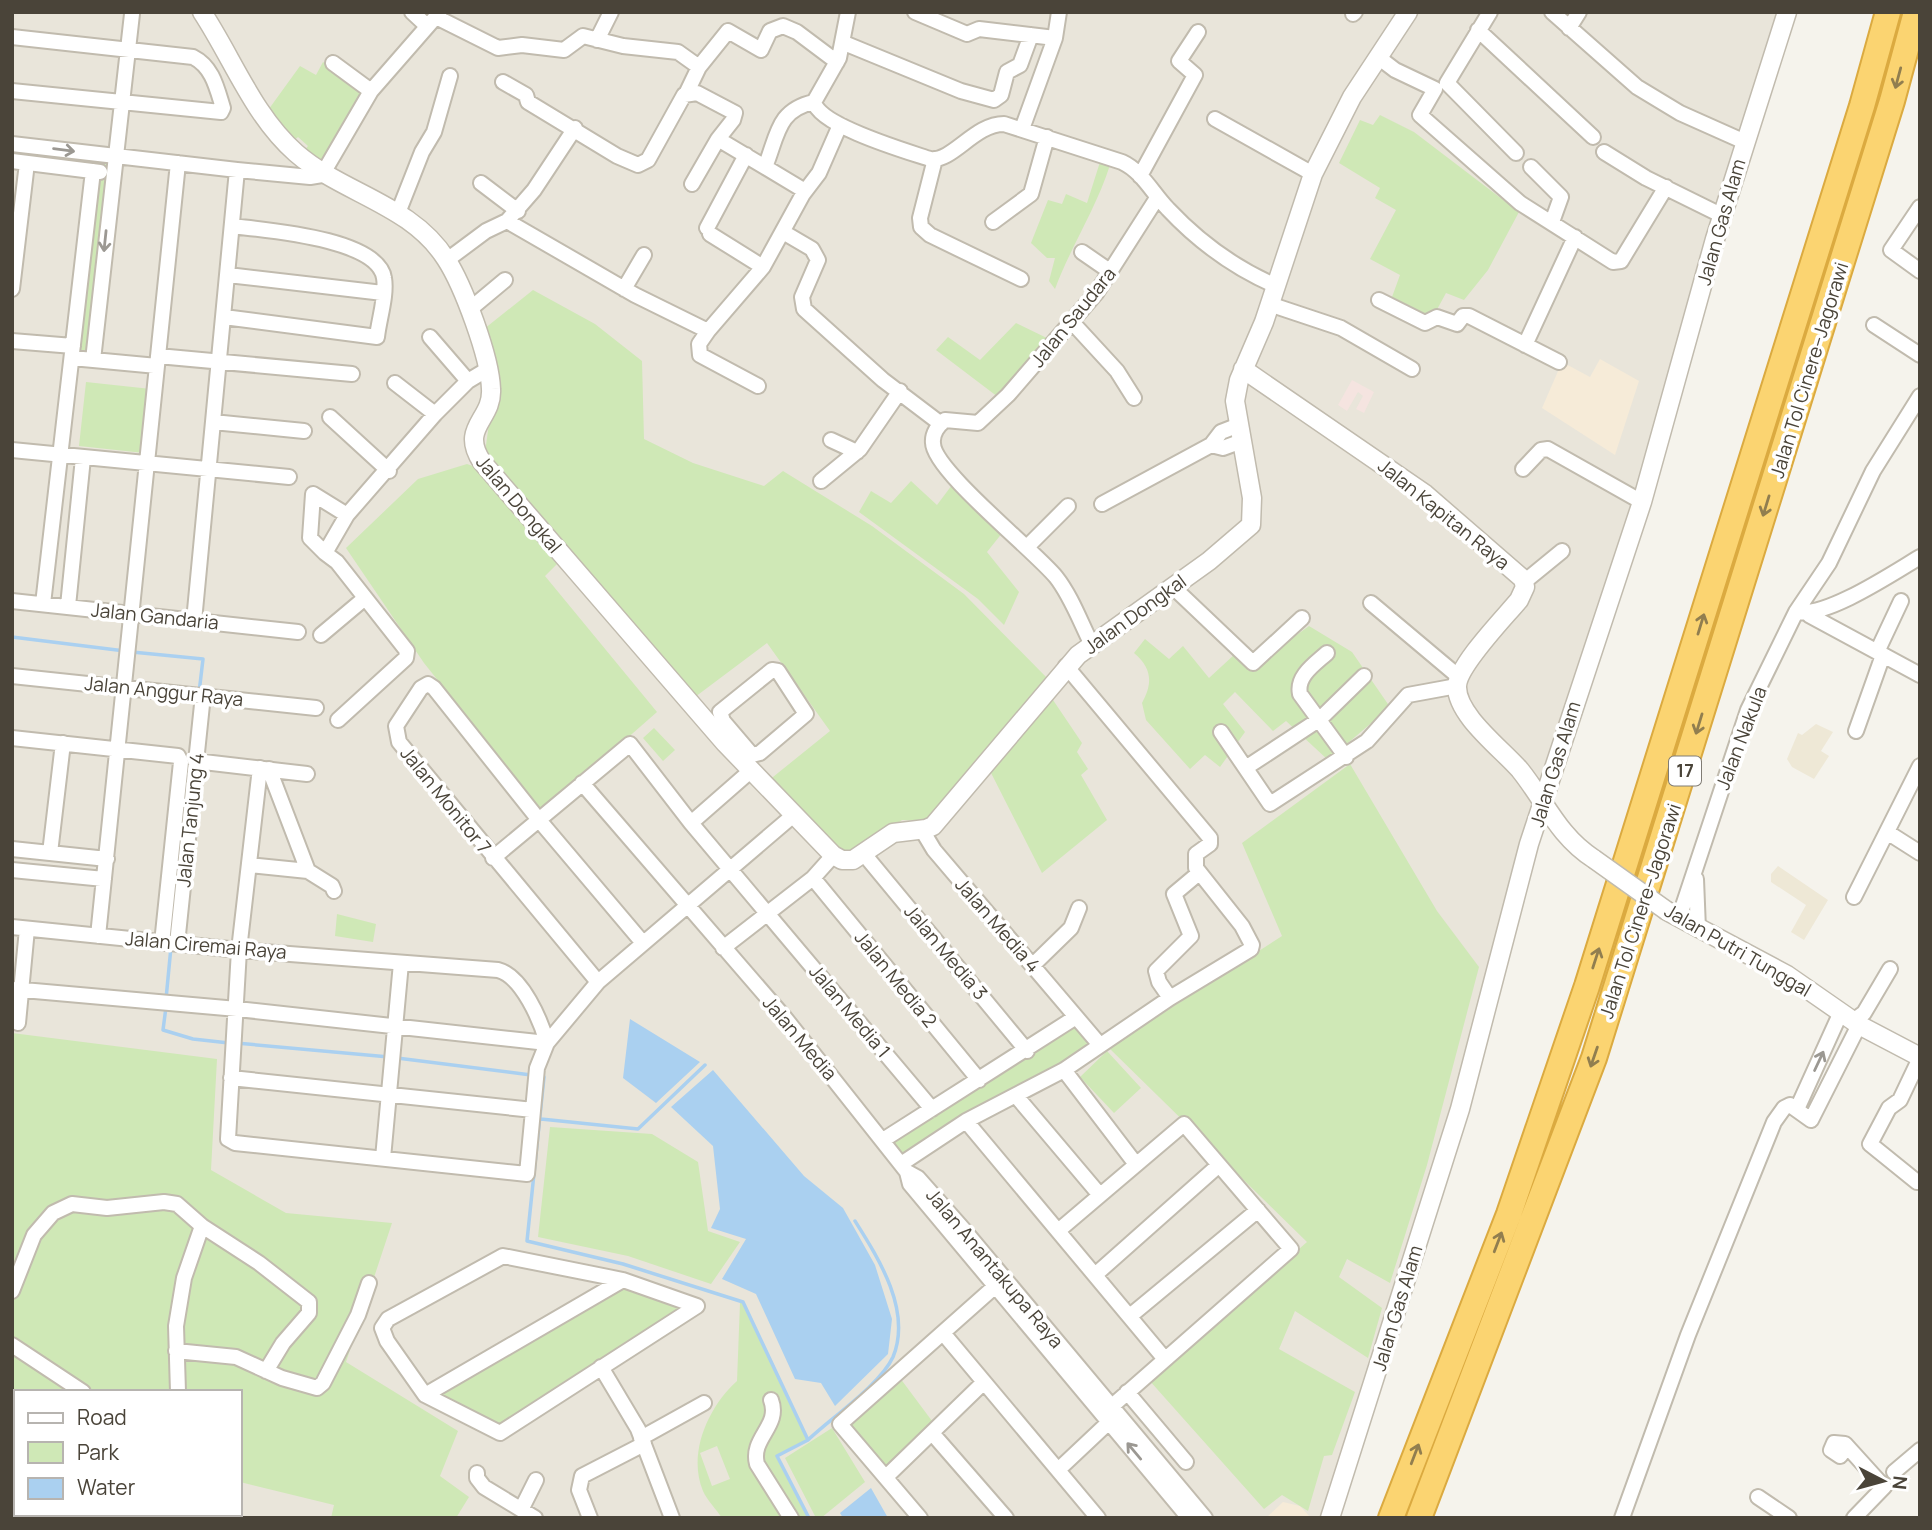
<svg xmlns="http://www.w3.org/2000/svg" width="1932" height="1530" font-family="Manrope,sans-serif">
  <rect width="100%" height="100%" fill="#f5f3ec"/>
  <path fill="#e9e5da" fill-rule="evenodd" d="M12 12H1787L1330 1518H12ZM16 1392H240V1514H16Z"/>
  <path fill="#f6ebd8" d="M1600 359 1639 381 1615 455 1542 408 1562 362 1590 377Z
    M1283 1502 1300 1506 1311 1518H1266Z"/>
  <path fill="#eee8d6" d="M1816 724 1833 732 1821 751 1829 756 1814 779 1792 767 1787 759 1798 733 1802 735Z
    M1778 866 1828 900 1804 940 1791 932 1806 905 1771 882V874Z"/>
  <path fill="#f5e4e0" d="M1352 380 1374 392 1364 413 1356 409 1363 396 1358 392 1347 411 1338 405Z"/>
  <path fill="#cfe8b6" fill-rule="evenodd" d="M323 62 366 92 318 164 302 153 308 146 298 137 292 142 266 113 300 66 316 75Z
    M1380 115 1414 132 1519 212 1488 270 1464 300 1446 293 1428 326 1388 308 1400 275 1370 259 1396 210 1375 198 1380 188 1339 163 1360 120 1373 125Z
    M12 144 115 156 93 360 72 358 93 171 12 161Z
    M1100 162 1110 165C1096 209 1071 246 1055 289L1049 281 1055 258H1047L1031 243 1048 200 1062 204 1066 194 1087 203Z
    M533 290 595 324 642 361 644 439 693 463 764 486 783 471 872 526 964 594 1049 680 961 788 925 821 902 820 857 854 842 855 768 781 830 731 767 643 695 697 485 453 489 423 484 329Z
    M1016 323 1051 340 998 397 936 350 948 337 980 360Z
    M86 382 151 389 144 453 79 446Z
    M467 464 481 469 557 564 545 576 657 712 543 812 424 663 346 548 418 479Z
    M911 481 937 505 952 485 1003 532 987 552 1019 592 1004 625 978 599 859 512 871 491 891 503Z
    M1309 626 1352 652 1390 707 1328 760 1286 721 1273 731 1235 692 1223 704 1245 732 1220 767 1205 755 1190 769 1146 720 1142 703C1153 683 1152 668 1134 653L1145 639 1169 659 1183 646 1209 678 1235 654 1254 666Z
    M1051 697 1082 743 1077 752 1088 769 1081 775 1107 820 1042 873 988 767Z
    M654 728 675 750 663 761 643 738Z
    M1350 764 1437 911 1479 967 1427 1165 1390 1283 1347 1259 1339 1277 1382 1308 1368 1358 1295 1311 1279 1349 1355 1392 1332 1455 1324 1456 1308 1511 1282 1495 1264 1509 1149 1380 1307 1242 1109 1048 1282 936 1242 843Z
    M337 914 376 924 373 942 335 936Z
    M1076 1017 1100 1045 901 1164 883 1140Z
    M12 1033 217 1059 211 1170 286 1213 392 1223 346 1362 458 1431 440 1476 469 1497 456 1518H331L334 1505 240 1482V1392H16V1514H90V1518H12Z
    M1107 1051 1141 1088 1114 1113 1080 1077Z
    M550 1127 652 1134 698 1162 708 1231 740 1242 711 1284 628 1256 538 1237Z
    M623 1280 697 1306 500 1433 425 1395Z
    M743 1302 808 1440 778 1456 809 1518H722C716 1509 707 1500 703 1491 687 1453 709 1406 737 1381L740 1303ZM717 1446 730 1479 712 1486 700 1453Z
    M900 1378 935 1425 886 1470 848 1423Z
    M832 1428 865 1482 821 1518H816L785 1458Z"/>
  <path fill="#aad0f0" d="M630 1019 700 1062 656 1103 623 1078Z
    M713 1070 804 1176 843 1208 875 1265 892 1319 888 1354 835 1406 821 1383 795 1379 756 1294 722 1279 746 1239 711 1228 720 1209 713 1146 671 1107Z
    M871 1488 888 1518H843L840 1513Z"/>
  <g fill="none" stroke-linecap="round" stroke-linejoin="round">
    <path stroke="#aad0f0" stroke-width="3.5" d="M12 637 125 651
      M132 652 203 659 199 693
      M166 999 171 947
      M166 1007 163 1030 193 1039 229 1043
      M236 1043 389 1057
      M397 1058 531 1075
      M539 1076 544 1077 527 1241 623 1264 743 1302 808 1440 777 1456 809 1518
      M541 1119 638 1129 705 1065
      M808 1440C831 1418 880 1385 893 1357 912 1311 879 1259 855 1221"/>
    <g stroke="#c1bbae" stroke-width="18">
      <path id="minor" d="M412 12 426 25
        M915 12 967 34 979 29 1055 38
        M1490 12 1447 83 1516 153
        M1552 12 1637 87 1680 113 1745 142
        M1353 14 1355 12
        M436 17 498 48 522 45 564 50 583 36 623 46 678 52 699 67
        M1569 28 1579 12
        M1478 30 1593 137
        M12 37 193 57C213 67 217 89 223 108L221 112 12 91
        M597 40 611 12
        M844 43 961 91 994 100 1001 95 1007 72 1020 65 1031 35
        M1378 57 1395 70 1435 89 1420 115 1520 203 1613 262 1621 261 1666 187
        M333 63 371 91
        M503 82 526 95 528 102 617 156 638 165 648 160 684 95 697 93 735 113 733 120 718 139 765 167
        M687 92 699 67 728 31 761 50 770 31 783 26 797 32 837 62
        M814 102C820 126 906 151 930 159 953 162 974 124 1004 124L1122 162C1142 171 1153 194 1168 209 1199 242 1233 267 1274 285
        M814 102 839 58 848 12
        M1215 119 1313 174
        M1022 129 1055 38 1059 12
        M12 144 237 170 310 177 322 175 371 91 440 12
        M1604 152 1646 178 1723 216
        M935 159 920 218 921 227 930 235 1021 279
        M12 161 100 172
        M1531 167 1561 197 1552 222
        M1140 176 1195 75 1179 61 1198 32
        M481 183 518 211
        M692 184 718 139
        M805 191 765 167C778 135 777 110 814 102
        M1920 207 1891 250 1920 271
        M398 213 422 152 434 132 450 76
        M507 221 534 190 575 128
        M993 222 1031 194 1047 137
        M707 228 746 155
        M783 232 812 249 818 260 802 297 804 309 883 380 941 424
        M710 234 763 267
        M1082 252 1111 272
        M447 260 486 231 507 221 635 295 708 331 763 267 803 194 819 173 840 125
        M228 275 383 293
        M12 289 27 163
        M624 289 644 255
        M1379 300 1425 323 1437 317 1457 324 1463 316H1469L1559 362
        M1269 304 1341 328 1412 369
        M469 310 505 280
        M224 317 377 337C379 319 387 295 384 278 378 238 263 230 232 226
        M1071 321 1117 371 1134 398
        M1874 325 1920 355
        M708 331 699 344 700 355 758 386
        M430 337 468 381
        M12 341 73 346
        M1525 345 1575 237
        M158 356 352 374
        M72 358 157 366
        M93 360 132 14
        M395 383 435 414
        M330 417 389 471
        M213 422 304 431
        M831 440 857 452
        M1211 445 1223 448 1242 441
        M12 450 289 477
        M1523 469 1541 450 1548 449 1642 502
        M821 481 860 449 900 391
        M1102 504 1211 445 1221 432 1239 425
        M1027 547 1068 506
        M325 553 310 538 313 494 347 515
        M1524 582 1562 551
        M1173 587 1253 663 1302 618
        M12 601 298 632
        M1371 603 1459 677
        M43 604 93 171
        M68 606 83 458
        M1796 612C1826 618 1893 573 1920 557
        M1809 615 1920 675
        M194 621 237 170
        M321 635 365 598
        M1091 643C1080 621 1071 596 1056 577 1035 551 933 470 933 443 932 434 938 425 945 420L978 423 1008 395 1097 292 1157 198
        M1877 652 1901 601
        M1327 653C1315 664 1296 676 1300 694L1346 757
        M772 670 778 671 806 714 760 753 752 755 723 721 720 712Z
        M12 676 316 708
        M338 720 406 658 407 651 337 562 325 553 347 515 435 414 468 381 488 369
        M1856 731 1883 655
        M1221 732 1270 804 1367 741 1408 695 1457 686
        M12 738 178 756 181 762 162 943
        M195 761 307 774
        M1247 767 1320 719 1364 676
        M260 768 239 950 228 1139 235 1143 527 1174 537 1068 547 1043 598 982 789 819
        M269 769 308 871 332 886 334 891
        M582 783 785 1018 907 1172 910 1184 1189 1518
        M691 823 747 774
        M922 830 934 850 1100 1045
        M1887 832 1920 853
        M12 849 107 859
        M50 853 63 743
        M864 854 1027 1051
        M493 858 630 744 691 823 932 1109
        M249 865 308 871
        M12 870 104 879
        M813 878 979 1080
        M1696 879 1698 929
        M1854 897 1920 766
        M1679 918 1748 710 1796 612 1829 563 1873 471 1920 396
        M12 927 239 950 498 970C522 976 541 1021 547 1043
        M98 936 178 163
        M177 944 203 695
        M723 948 813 878 830 859
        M1033 965 1071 928 1079 908
        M598 982 399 742 396 726 421 688 428 684 434 688 539 820 643 943
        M12 989 237 1009 547 1043
        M1170 998 1159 982 1156 971 1191 936 1174 894 1199 873
        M1853 1021 1864 1013 1890 969
        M18 1023 27 929
        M1064 1070 1135 1163
        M231 1078 533 1110
        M1017 1097 1099 1194
        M1797 1109 1841 1012
        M966 1121 1164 1358
        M883 1140 1076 1017
        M383 1158 401 963
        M901 1164 966 1121 1064 1070 1170 998 1251 949 1252 945 1242 926 1196 868V854L1210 844V838L1066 666
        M907 1172 918 1178 964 1230 1205 1518
        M1917 1182 1870 1144 1889 1108 1900 1100 1920 1058
        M202 1226 259 1263 309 1302V1313L283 1343 266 1371
        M1058 1231 1184 1124 1291 1249 1103 1414
        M503 1256 623 1280 697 1306 500 1433 425 1395 387 1341 382 1328 388 1319Z
        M1095 1275 1219 1165
        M12 1291 34 1235 53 1213 72 1204 107 1208 164 1202 177 1204 202 1226 184 1278 176 1326 178 1392
        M1130 1316 1258 1210
        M943 1333 1098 1518
        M12 1345 83 1392
        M176 1351 236 1357 282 1378 317 1388 323 1383 358 1315 369 1283
        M601 1367 638 1429 672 1518
        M1127 1392 1186 1462
        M425 1395 623 1280
        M771 1400C781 1426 750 1438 757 1464L791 1518
        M932 1433 1006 1518
        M641 1438 704 1403
        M1846 1448 1840 1456 1831 1450 1834 1443 1845 1444 1884 1487 1854 1518
        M1058 1470 1109 1422
        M1894 1472 1920 1450
        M477 1473V1478L484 1487 535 1518
        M886 1477 983 1383
        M1758 1497 1789 1518
        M522 1508 536 1480
        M188 1514V1518
        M590 1518 579 1490 582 1476 644 1444
        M920 1518 840 1424 1001 1281
        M1622 1518 1688 1335 1774 1122 1784 1108 1790 1105 1811 1120 1859 1025"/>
    </g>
    <g stroke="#c1bbae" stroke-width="21">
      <path id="tertiary" d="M202 12C233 59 253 115 296 153 343 194 411 204 446 259 463 285 490 357 491 389 493 420 459 427 482 462L725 743 833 855 842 860H853L893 833 926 829 933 826 1078 655 1209 561 1251 525 1252 498 1235 401 1239 380 1264 322 1313 174 1352 97 1408 12
        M1243 369 1425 494 1523 579 1525 587 1519 600C1505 617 1458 665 1457 686 1456 715 1502 749 1520 770 1545 801 1558 836 1594 859
        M1667 911 1787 975 1859 1025 1920 1057
        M1330 1518 1460 1109 1529 844 1642 502 1715 239 1787 12"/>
    </g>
    <g stroke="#dbaa40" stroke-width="28">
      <path id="motorway" d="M1391 1518 1509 1214 1587 986 1862 106 1888 12
        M1419 1518 1594 1058 1892 101 1916 12"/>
    </g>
    <use href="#minor" stroke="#fff" stroke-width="14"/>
    <use href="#tertiary" stroke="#fff" stroke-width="18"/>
    <use href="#motorway" stroke="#fbd471" stroke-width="24"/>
    <g stroke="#c1bbae" stroke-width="21" stroke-linecap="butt">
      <path id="tertiary-bridge" d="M1594 859 1667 911"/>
    </g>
    <use href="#tertiary-bridge" stroke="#fff" stroke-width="18"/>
  </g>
  <defs><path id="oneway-shaft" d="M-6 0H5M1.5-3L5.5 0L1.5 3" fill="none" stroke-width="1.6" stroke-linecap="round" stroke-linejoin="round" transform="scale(1.75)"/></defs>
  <g stroke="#917e4f">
    <use href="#oneway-shaft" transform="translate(1898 78) rotate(105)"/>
    <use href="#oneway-shaft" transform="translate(1766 506) rotate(107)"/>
    <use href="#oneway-shaft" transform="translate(1701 624) rotate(-73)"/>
    <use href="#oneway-shaft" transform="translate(1699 724) rotate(107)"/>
    <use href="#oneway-shaft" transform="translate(1596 958) rotate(-72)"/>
    <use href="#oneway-shaft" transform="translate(1594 1057) rotate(109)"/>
    <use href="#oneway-shaft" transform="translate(1498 1242) rotate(-69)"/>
    <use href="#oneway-shaft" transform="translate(1415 1454) rotate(-69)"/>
  </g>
  <g stroke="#9b9892">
    <use href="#oneway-shaft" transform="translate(64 150) rotate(7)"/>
    <use href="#oneway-shaft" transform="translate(105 241) rotate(96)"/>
    <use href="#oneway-shaft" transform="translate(1819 1061) rotate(-65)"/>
    <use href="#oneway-shaft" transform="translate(1134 1451) rotate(-130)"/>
  </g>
  <g text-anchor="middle" stroke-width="7" stroke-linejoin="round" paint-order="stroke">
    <rect fill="#fff" stroke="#807c74" stroke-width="2" x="1669" y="756.5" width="32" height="29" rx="5"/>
    <g font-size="18" font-weight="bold" fill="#4a4439">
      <text x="1685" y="777">17</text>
    </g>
    <g font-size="19" fill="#4a4439" stroke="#fff">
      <text transform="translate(1721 222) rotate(-74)" y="7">Jalan Gas Alam</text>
      <text transform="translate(1073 317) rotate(-51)" y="7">Jalan Saudara</text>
      <text transform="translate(1809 370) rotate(-73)" y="7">Jalan Tol Cinere–Jagorawi</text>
      <text transform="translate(519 504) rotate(50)" y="7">Jalan Dongkal</text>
      <text transform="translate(1444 514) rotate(39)" y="7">Jalan Kapitan Raya</text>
      <text transform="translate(1135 614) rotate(-36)" y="7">Jalan Dongkal</text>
      <text transform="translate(155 616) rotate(6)" y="7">Jalan Gandaria</text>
      <text transform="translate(164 691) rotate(6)" y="7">Jalan Anggur Raya</text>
      <text transform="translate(1741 738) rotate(-69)" y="7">Jalan Nakula</text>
      <text transform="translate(1555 764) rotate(-73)" y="7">Jalan Gas Alam</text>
      <text transform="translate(446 800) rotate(51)" y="7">Jalan Monitor 7</text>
      <text transform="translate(190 820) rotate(-84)" y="7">Jalan Tanjung 4</text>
      <text transform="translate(1640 911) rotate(-72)" y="7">Jalan Tol Cinere–Jagorawi</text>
      <text transform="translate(998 925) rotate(49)" y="7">Jalan Media 4</text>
      <text transform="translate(206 945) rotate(5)" y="7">Jalan Ciremai Raya</text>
      <text transform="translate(1738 950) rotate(30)" y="7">Jalan Putri Tunggal</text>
      <text transform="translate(946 952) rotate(50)" y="7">Jalan Media 3</text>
      <text transform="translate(896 979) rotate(51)" y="7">Jalan Media 2</text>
      <text transform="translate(850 1011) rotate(50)" y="7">Jalan Media 1</text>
      <text transform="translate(800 1038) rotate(50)" y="7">Jalan Media</text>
      <text transform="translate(995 1268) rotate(50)" y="7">Jalan Anantakupa Raya</text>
      <text transform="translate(1397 1308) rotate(-73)" y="7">Jalan Gas Alam</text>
    </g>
  </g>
  <rect width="1932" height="1530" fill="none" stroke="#4a4439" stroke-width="28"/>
  <rect x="14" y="1390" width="228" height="126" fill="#ffffff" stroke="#b7b4b0" stroke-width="2"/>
  <rect x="28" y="1413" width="35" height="10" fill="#ffffff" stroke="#b7b4b0" stroke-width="2"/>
  <text x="77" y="1425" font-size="21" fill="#4a4439">Road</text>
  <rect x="28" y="1442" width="35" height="21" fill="#cfe8b6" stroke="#b7b4b0" stroke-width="2"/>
  <text x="77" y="1460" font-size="21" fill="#4a4439">Park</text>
  <rect x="28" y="1478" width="35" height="21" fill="#aad0f0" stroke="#b7b4b0" stroke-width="2"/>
  <text x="77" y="1495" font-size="21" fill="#4a4439">Water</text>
  <g transform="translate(1883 1481) rotate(96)" stroke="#ffffff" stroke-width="5" paint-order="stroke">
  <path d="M0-5L12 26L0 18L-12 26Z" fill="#4a4439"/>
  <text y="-10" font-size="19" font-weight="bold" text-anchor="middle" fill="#4a4439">N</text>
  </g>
</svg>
